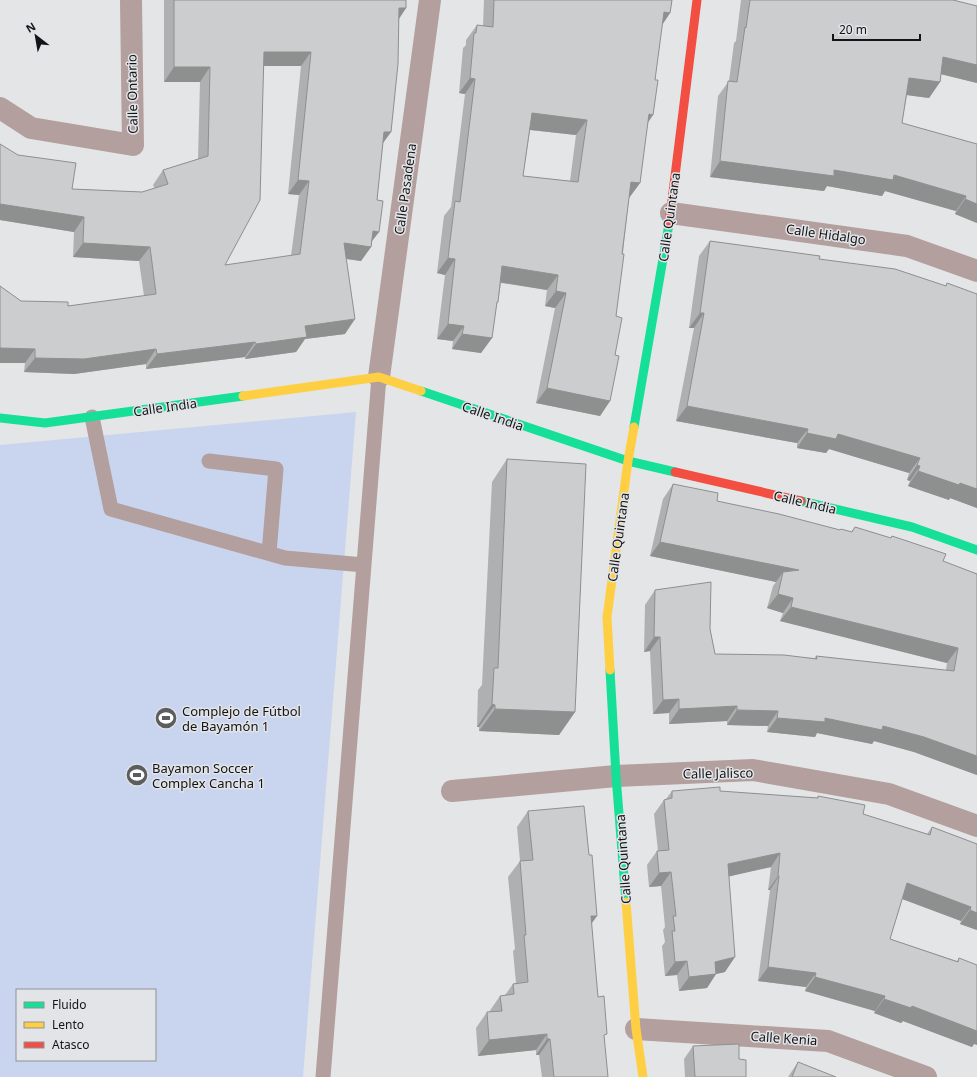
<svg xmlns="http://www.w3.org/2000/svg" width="977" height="1077" font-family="'Noto Sans',sans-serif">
  <rect width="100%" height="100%" fill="#e3e5e7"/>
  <path fill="#c9d5ef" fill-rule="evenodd" d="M356 412 303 1077H0V445ZM17 990H155V1060H17Z"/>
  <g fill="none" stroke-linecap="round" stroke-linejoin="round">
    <path stroke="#b39f9d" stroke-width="15" d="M92 417 111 509 285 558 364 565
      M209 461 276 469 269 553
      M323 1077 379 377"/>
    <path stroke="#b39f9d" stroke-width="22" d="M0 108 31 128 133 145 131 0
      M671 213 907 246 977 271
      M379 377 430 0
      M452 791 616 776 753 770 889 794 977 826
      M636 1029 828 1041 926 1077"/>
    <path stroke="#16e098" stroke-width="9" d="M421 391 628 461 675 472
      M0 418 45 423 243 396
      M634 427 669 224
      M801 501 912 527 977 550
      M610 670 616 776 626 902"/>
    <path stroke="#ffcf43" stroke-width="9" d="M243 396 379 377 421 391
      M610 670 607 617 628 461 634 427
      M626 902 636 1029 643 1077"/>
    <path stroke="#f24e42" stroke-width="9" d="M669 224 697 0
      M675 472 801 501"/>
  </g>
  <path fill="#afb0b1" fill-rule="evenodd" d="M164 0H406V8L399 19 391 132 383 143 377 200 379 232 372 241 371 247 361 261 346 259 345 334 305 339 296 352 245 359V357L146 369V364L74 374 24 372 25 363H0V286L21 301 68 306 144 296 139 261 73 257 74 232 0 220V144L72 189 142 192 155 189 153 185 163 170 198 159 200 82H164ZM264 66H301L288 194 299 195 291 256 225 265Z
    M484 0H672L670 13 662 25 647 123 640 183 629 198 616 316 615 355 610 401 600 416 536 403 555 308 545 306 547 290 501 283 498 302 496 305 492 338 481 353 452 349 453 341 437 339 445 275 437 273 444 216 451 207 465 94 459 93 463 48 466 45V40L477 25 483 26ZM530 130 576 135 570 181 523 176Z
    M741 0H953L977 6V83L941 74 940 82 929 98 907 95 902 123 977 144V223L955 214 956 211 885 191 882 196 827 186 824 191 710 177 718 96 729 81 734 43 736 41Z
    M710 241 819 259 945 286 947 283 977 294V508L950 498 949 500 908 486 910 481 907 480 909 473 829 449 826 453 797 448V443L676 421 694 328H689L699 256Z
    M507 459 575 712 559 735 479 731V727H477L478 690 482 685 492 482Z
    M673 484 717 501 840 530 841 529 851 532 855 527 891 538 892 536 943 561 977 574V775L914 752 874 741 872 744 817 733 815 737 767 732 768 726 727 725V721L669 724V713L653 714 650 651 644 652 645 605 655 590 710 629 715 654 815 658 816 656 946 670 947 663 780 621 783 613 767 608 773 586 776 582 650 556 663 499Z
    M672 791H720L817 798 818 796 863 814 927 834 932 827 977 844V930L960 924 961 921 902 899 890 939 957 961 959 958 974 1044 972 1047 903 1021 901 1023 874 1013 875 1011 805 991 806 987 758 981 770 890H768L771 867 729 876 725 972 716 974 707 988 679 991 677 975 665 976 662 946 665 942 663 930 665 927 661 886 649 887 647 865 657 851H658L654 814 664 800 666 799Z
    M528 811 589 855 597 916 591 924 598 997 604 1039 608 1077H542L539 1055H536V1050L478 1056 476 1028 487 1012H489L500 996 505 995 513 984 516 983 513 951 515 949 508 877 520 861 517 827Z
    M693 1046 739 1059 746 1077H685L684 1059Z
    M798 1062 836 1077H788Z"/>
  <path fill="#8e9090" d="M399 8H406L396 23Z
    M664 12 670 13 660 28Z
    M264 52H311L301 66H254Z
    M943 57 977 65V83L932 72Z
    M174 67H210L200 82H164Z
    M470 78 475 79 465 94 459 93Z
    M909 78 940 82 929 98 899 94Z
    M532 113 587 120 576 135 522 129Z
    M649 114 653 115 643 130Z
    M384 132H391L380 147Z
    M720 161 894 175 966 196 956 211 885 191 882 196 827 186 824 191 710 177Z
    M298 180 309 181 299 195 288 194Z
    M631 182 640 183 629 198 620 197Z
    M965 199 977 204V223L955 214Z
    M0 204 84 217 74 232 0 220Z
    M373 231 379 232 368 246 371 247 361 261 334 257 344 243Z
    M83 243 150 247 139 261 73 257Z
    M448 258 455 259 445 275 437 273Z
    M502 266 558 275 547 290 492 281Z
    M556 291 566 293 555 308 545 306Z
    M700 313H704L694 328H689Z
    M355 319 345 334 305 339 296 352 245 359 256 344 305 326Z
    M448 324 464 326 453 341 437 339Z
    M462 334 492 338 481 353 452 349Z
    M255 342 245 357 146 369 157 354Z
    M0 348 35 349 25 363H0Z
    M156 349 146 364 74 374 24 372 35 358Z
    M547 388 610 401 600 416 536 403Z
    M687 406 808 429 797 443 676 421Z
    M807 433 838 434 920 458 909 473 829 449 826 453 797 448Z
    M917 465 920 466 910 481 907 480Z
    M918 471 960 483 977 489V508L950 498 949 500 908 486Z
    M660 542 799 570 783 572 776 582 650 556Z
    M778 594 793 598 783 613 767 608Z
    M791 607 958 648 947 663 780 621Z
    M654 637H660L650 651 644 652Z
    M679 699 669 713 653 714 663 700Z
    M492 704 495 705 479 727H477Z
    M737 706 727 721 669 724 679 709Z
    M495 709 575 712 559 735 479 731Z
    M737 710 778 711 768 726 727 725Z
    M777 718H825L883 726 924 737 977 756V775L914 752 874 741 872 744 817 733 815 737 767 732Z
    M780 853 771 867 718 879 728 864Z
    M671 872 661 886 649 887 659 873Z
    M778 876H779L770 890H768Z
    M907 883 971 907 961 921 897 897Z
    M970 910 977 913V930L960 924Z
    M591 916H597L586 931Z
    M735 957 725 972 716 974 707 988 679 991 689 977 715 962Z
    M687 961 677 975 665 976 675 962Z
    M768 967 816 973 806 987 758 981Z
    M815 977 885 996 875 1011 805 991Z
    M884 999 912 1006 977 1031V1045L974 1044 972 1047 903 1021 901 1023 874 1013Z
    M547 1034 536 1050 478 1056 489 1040Z
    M547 1039H550L539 1055H536Z"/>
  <path fill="#cbcdce" stroke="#8e9090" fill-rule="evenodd" d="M174 0H406V8H399L398 64 391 132H384L377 200 383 201 379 232 373 231 371 247 344 243 355 319 305 326 307 337 256 344 255 342 157 354 156 349 84 359 35 358V349L0 348V286L21 301 68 302V306L156 294 150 247 83 243 84 217 0 204V144L18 155 76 163 72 189 142 192 168 184 163 170 208 156 210 67H174ZM264 52H311L298 180 309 181 300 254 225 265 260 200Z
    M494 0H672L670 13 664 12 655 80H658L653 115 649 114 640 183 631 182 622 254H624L616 316 622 318 615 355 619 356 610 401 547 388 566 293 556 291 558 275 502 266 498 302H497L492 338 462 334 464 326 448 324 455 259 448 258 455 201 460 202 475 79 470 78 474 33H476L477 25 493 27ZM532 113 587 120 578 182 523 176Z
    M750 0H953L977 6V65L943 57 940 82 909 78 902 123 977 144V204L965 199 966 196 894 175 893 180 834 170V176L720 161 728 81 737 82 745 27 746 28Z
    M710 241 820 256 819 259 895 269 946 286 947 283 977 294V489L960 483 959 485 918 471 920 466 917 465 920 458 838 434 836 439 807 433 808 429 687 406 704 313H700Z
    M507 459 586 464 575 712 495 709V705L492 704 494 668H498Z
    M673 484 718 493 717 501 779 514 840 530 841 529 852 532 855 527 891 538 892 536 946 554 943 561 977 574V756L924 737 883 726 882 730 825 718V722L777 718 778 711 737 710V706L679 709V699L663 700 660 637H654L655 590 711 582 710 629 715 654 784 655 817 659 816 656 954 671 958 648 791 607 793 598 778 594 783 572 799 570 660 542Z
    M720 787V791L818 798V796L865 805 863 814 930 835 932 827 977 844V913L970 910 971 907 907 883 890 939 958 962 959 958 977 965V1031L912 1006 911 1008 884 999 885 996 815 977 816 973 768 967 779 876H778L780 853 728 864 735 957 715 962 716 974 689 977 687 961 675 962 672 931H675L673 916H676L671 872 659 873 657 851 669 850 664 800 672 798V791Z
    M584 806 589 855H592L597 916H591L598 997 604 996 607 1034 604 1035 608 1077H554L550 1039H547V1034L489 1040 487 1012 502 1011 500 996 514 994 513 984 528 982 524 935H526L520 861 533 860 528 811Z
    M739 1044V1059L746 1060V1077H695L693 1046Z
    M798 1062 836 1077H792Z"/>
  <defs>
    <g id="stadium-disc" transform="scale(1.15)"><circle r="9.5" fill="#5c5d5e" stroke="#e2e4e8"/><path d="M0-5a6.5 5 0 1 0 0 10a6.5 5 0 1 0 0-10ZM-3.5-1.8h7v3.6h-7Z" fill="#fff"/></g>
  </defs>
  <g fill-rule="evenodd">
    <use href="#stadium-disc" x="166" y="718"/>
    <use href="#stadium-disc" x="137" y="775"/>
  </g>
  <g text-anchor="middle" stroke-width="3" stroke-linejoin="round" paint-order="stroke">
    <g font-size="13" fill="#131415" stroke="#e2e4e8">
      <text transform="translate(132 94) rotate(-91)" y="5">Calle Ontario</text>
      <text transform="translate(405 189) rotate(-82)" y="5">Calle Pasadena</text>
      <text transform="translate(669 217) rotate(-82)" y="5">Calle Quintana</text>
      <text transform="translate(826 234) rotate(8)" y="5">Calle Hidalgo</text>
      <text transform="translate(165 407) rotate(-8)" y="5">Calle India</text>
      <text transform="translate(493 416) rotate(19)" y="5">Calle India</text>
      <text transform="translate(805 502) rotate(13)" y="5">Calle India</text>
      <text transform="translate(618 537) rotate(-82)" y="5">Calle Quintana</text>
      <text transform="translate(718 773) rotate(-1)" y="5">Calle Jalisco</text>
      <text transform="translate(623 859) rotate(-94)" y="5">Calle Quintana</text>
      <text transform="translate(784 1038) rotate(4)" y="5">Calle Kenia</text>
    </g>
    <g font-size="13" fill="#131415" stroke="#e2e4e8" text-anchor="start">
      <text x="182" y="716">Complejo de Fútbol<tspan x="182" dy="15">de Bayamón 1</tspan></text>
      <text x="152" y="773">Bayamon Soccer<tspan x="152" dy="15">Complex Cancha 1</tspan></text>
    </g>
  </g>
  <rect x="16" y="989" width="140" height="72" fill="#e2e4e8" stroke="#8f9194"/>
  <rect x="24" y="1002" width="20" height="6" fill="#16e098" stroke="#8f9194"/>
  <text x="52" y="1009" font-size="12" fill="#131415">Fluido</text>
  <rect x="24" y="1022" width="20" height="6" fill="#ffcf43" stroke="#8f9194"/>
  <text x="52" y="1029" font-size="12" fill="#131415">Lento</text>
  <rect x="24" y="1042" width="20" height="6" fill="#f24e42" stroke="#8f9194"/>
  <text x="52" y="1049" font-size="12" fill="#131415">Atasco</text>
  <g transform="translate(36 36) rotate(329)" stroke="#e2e4e8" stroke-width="3" paint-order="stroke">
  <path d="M0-3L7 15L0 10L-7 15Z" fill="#131415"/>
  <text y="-6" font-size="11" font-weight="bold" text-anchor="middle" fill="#131415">N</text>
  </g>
  <path d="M833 34v6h87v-6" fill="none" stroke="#131415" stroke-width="2"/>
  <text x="839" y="34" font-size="12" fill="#131415" stroke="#e2e4e8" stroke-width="3" paint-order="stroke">20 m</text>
</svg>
